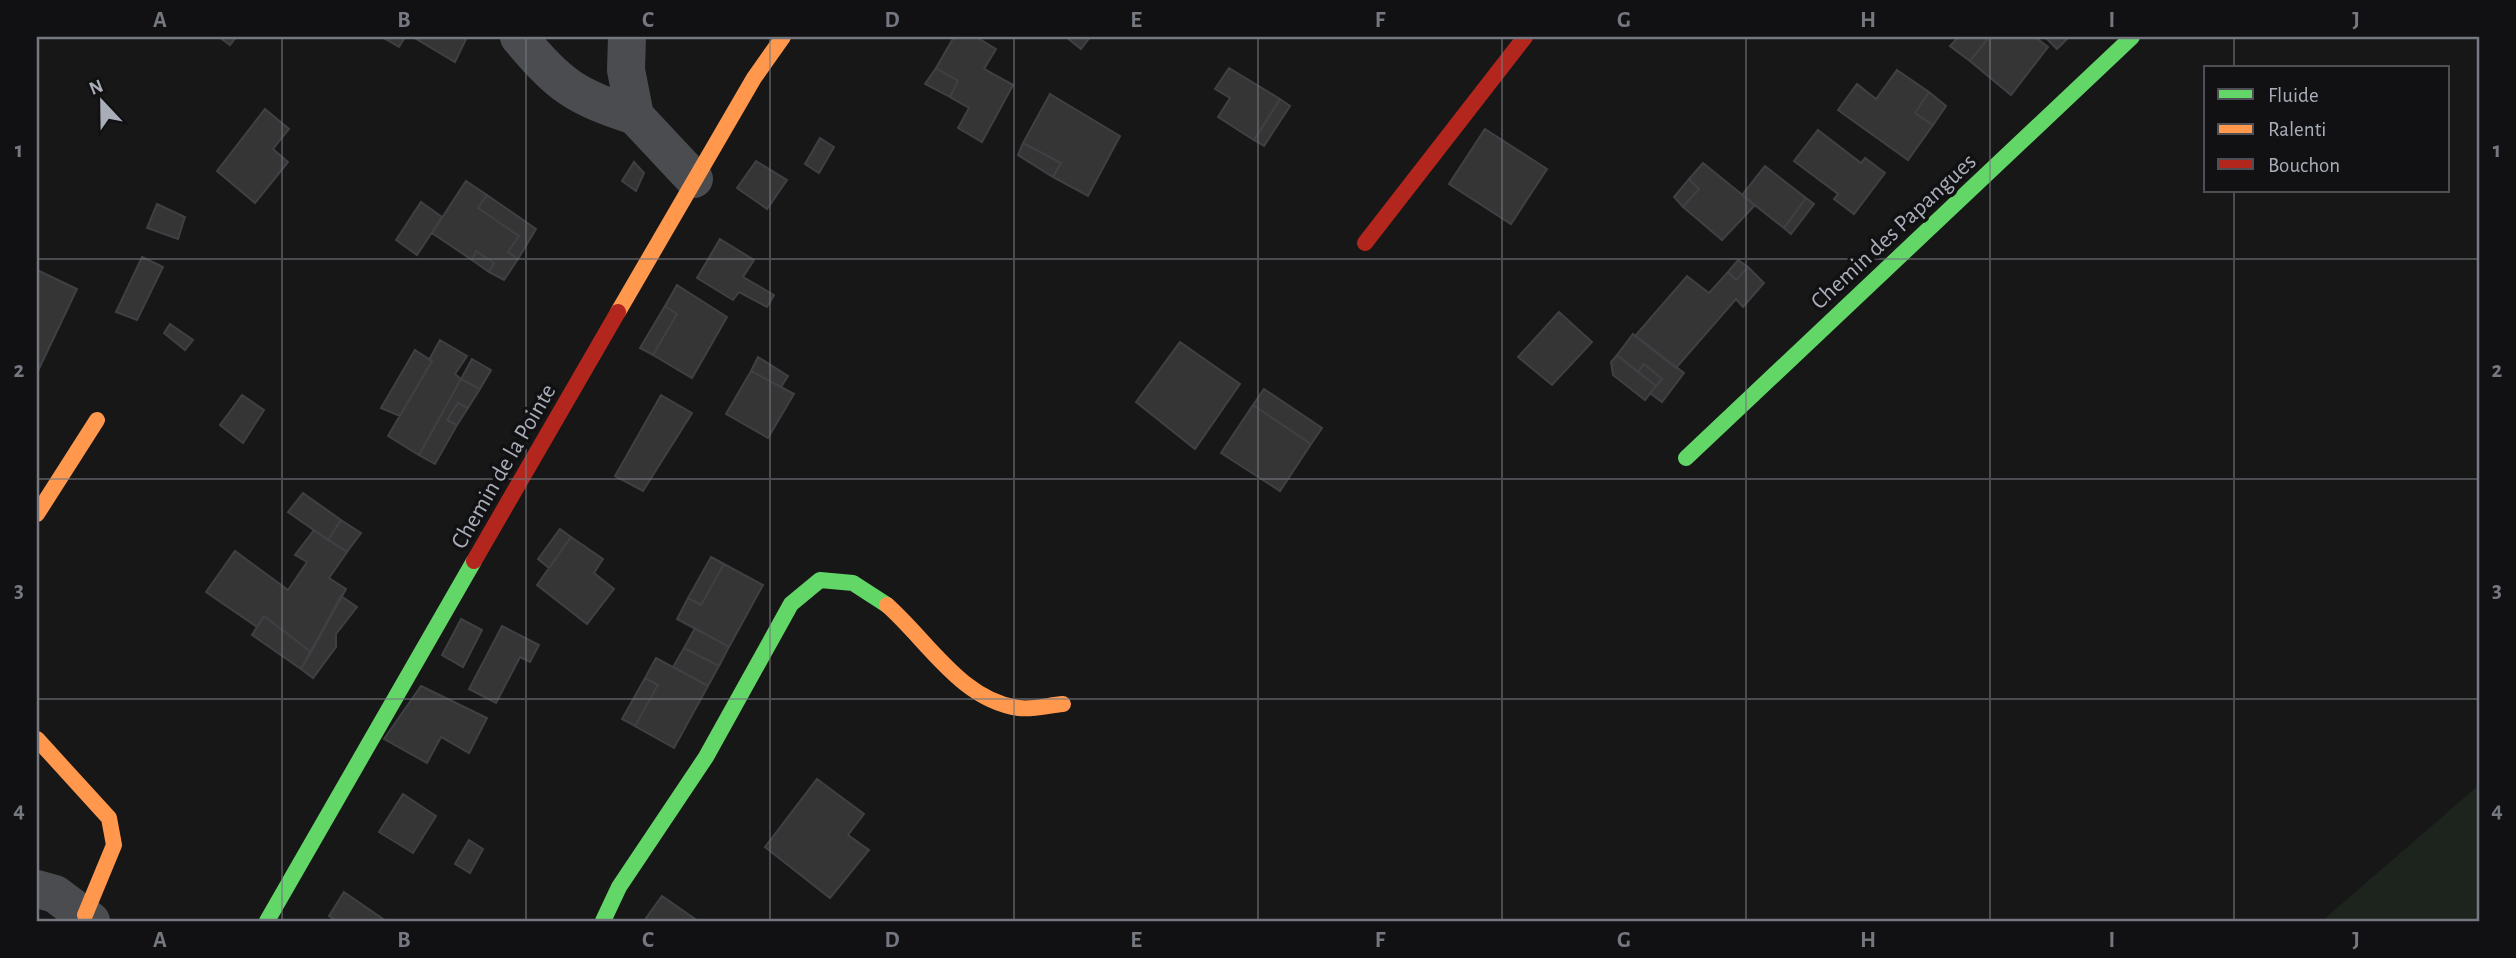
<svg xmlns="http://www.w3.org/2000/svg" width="2516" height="958" font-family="'Alegreya Sans',sans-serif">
  <rect width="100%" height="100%" fill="#171717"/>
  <path fill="#1d241e" d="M2479 785V921H2322Z"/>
  <path fill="#353536" stroke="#3f4043" stroke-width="2" d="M219 37H236L230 45Z
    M382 37H405L399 47Z
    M413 37H467L455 62Z
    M954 37H976L996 49 984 69 1013 85 982 142 958 128 969 108 950 97 958 81 936 68Z
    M1066 37H1090L1081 49Z
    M1958 37H1989L1970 61 1950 46Z
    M1989 37H2035L2048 47 2011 95 1970 61Z
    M2045 37H2069L2057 49Z
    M936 68 958 81 950 97 925 84Z
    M1229 68 1280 99 1254 140 1218 117 1230 98 1215 89Z
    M1897 70 1929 92 1915 113 1933 125 1908 160 1838 110 1857 84 1876 99Z
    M1929 92 1946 106 1933 125 1915 113Z
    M1050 94 1120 136 1088 196 1053 177 1061 163 1023 143Z
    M1280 99 1290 106 1264 146 1254 140Z
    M265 109 289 129 273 149 288 162 255 203 217 171Z
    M1485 129 1547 169 1511 224 1449 184Z
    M1818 130 1861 163 1865 158 1885 173 1854 214 1834 199 1838 194 1794 161Z
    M820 138 834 147 819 173 805 164Z
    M1023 143 1061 163 1053 177 1018 155Z
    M756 161 787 180 767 209 737 188Z
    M634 162 644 173 636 191 622 181Z
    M1703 163 1755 205 1722 240 1683 207 1699 189 1689 179Z
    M1765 166 1806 198 1784 228 1742 195Z
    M1689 179 1699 189 1683 207 1674 197Z
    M466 181 487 195 478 208 519 236 508 252 518 259 504 280 489 272 494 263 476 251 472 260 432 233Z
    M487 195 536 229 518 259 508 252 519 236 478 208Z
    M1806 198 1814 204 1791 234 1784 228Z
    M421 202 442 217 417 255 396 240Z
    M157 204 185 217 178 239 147 228Z
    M720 239 754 260 743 277 774 295 767 307 739 292 733 300 697 278Z
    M476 251 494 263 489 272 472 260Z
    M142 257 163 267 137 320 116 312Z
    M1738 260 1748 267 1736 280 1728 272Z
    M1748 267 1764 283 1743 307 1736 299 1676 368 1635 336 1687 276 1709 293 1728 272 1736 280Z
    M37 270 77 289 37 373Z
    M677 285 727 317 692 378 653 355 677 314 665 306Z
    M665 306 677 314 653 355 640 348Z
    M1559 312 1592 342 1552 385 1518 357Z
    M170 324 193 340 185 350 164 333Z
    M1633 334 1684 373 1662 402 1650 393 1662 379 1644 364 1638 372 1617 355Z
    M440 340 467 356 455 374 461 379 419 455 388 436 432 361 429 360Z
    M1180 342 1240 384 1195 449 1136 402Z
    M415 350 432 361 400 416 381 408Z
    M1617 355 1656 386 1645 400 1613 375 1611 362Z
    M758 357 788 376 781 387 751 371Z
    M472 359 491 370 480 389 461 379Z
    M1644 364 1662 379 1656 386 1638 372Z
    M751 371 794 394 768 438 726 414Z
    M461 379 480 389 468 408 458 403 447 420 457 425 435 464 419 455Z
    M1264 389 1322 428 1311 444 1253 405Z
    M242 395 264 410 243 443 220 425Z
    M661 395 692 413 643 491 615 476Z
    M458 403 468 408 457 425 447 420Z
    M1253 405 1311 444 1280 491 1221 453Z
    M303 493 341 520 328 540 288 512Z
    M341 520 361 533 347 552 328 540Z
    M560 529 571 537 549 568 538 559Z
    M314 530 347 552 329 578 346 589 311 652 264 616 257 627 206 592 235 551 288 590 307 562 295 555Z
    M571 537 603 559 594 573 614 589 587 624 537 585Z
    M711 557 724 564 701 605 688 598Z
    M724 564 763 585 729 647 677 619 688 598 701 605Z
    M341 596 357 607 336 634V647L313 678 301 669Z
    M264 616 311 652 301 669 252 635Z
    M461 619 482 630 463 667 442 655Z
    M502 626 539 645 530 662 520 657 496 703 469 689Z
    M695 628 729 647 719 666 684 648Z
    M684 648 719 666 708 686 673 667Z
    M656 658 708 686 674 748 635 726 658 685 645 678Z
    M645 678 658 685 635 726 622 719Z
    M421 686 487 718 469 753 441 737 427 763 384 739Z
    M817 779 864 814 848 835 869 850 830 898 765 847Z
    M403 794 436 816 413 853 379 832Z
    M469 840 483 849 470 873 455 864Z
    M344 892 386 921H337L329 916Z
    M662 896 698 921H644Z"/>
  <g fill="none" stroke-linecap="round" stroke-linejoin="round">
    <path stroke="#4b4c50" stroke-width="38" d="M519 37C558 85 576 97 635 116
      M627 37 626 70 635 116 694 179
      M37 889 55 894 91 921"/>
    <path stroke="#63d668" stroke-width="16" d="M1686 458 2132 37
      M267 921 474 561
      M603 921 619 887 706 757 791 604 820 580 853 583 887 605"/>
    <path stroke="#ff974d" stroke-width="16" d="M618 312 754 78 783 37
      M37 514 97 420
      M887 605C928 641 961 700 1019 708 1033 710 1049 705 1063 704
      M37 739 109 818 114 845 85 915"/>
    <path stroke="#b3261e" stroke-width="16" d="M1365 243 1525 37
      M474 561 618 312"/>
  </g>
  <path fill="none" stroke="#757880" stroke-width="2" stroke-opacity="0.55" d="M282 37V921M526 37V921M770 37V921M1014 37V921M1258 37V921M1502 37V921M1746 37V921M1990 37V921M2234 37V68M2234 191V921M37 259H2479M37 479H2479M37 699H2479"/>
  <g text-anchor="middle" stroke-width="7" stroke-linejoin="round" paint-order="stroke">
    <g font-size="24" fill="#a8adb8" stroke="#111113">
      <text transform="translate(1893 231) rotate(-43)" y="8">Chemin des Papangues</text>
      <text transform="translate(503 466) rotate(-60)" y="8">Chemin de la Pointe</text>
    </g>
  </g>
  <rect width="2516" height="958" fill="none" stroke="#111113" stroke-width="77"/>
  <rect x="2204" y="66" width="245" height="126" fill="#111113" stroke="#4d4f55" stroke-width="2"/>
  <rect x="2218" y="89" width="35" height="10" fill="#63d668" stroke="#4d4f55" stroke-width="2"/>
  <text x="2268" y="102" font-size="21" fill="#a8adb8">Fluide</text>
  <rect x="2218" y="124" width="35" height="10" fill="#ff974d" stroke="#4d4f55" stroke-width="2"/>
  <text x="2268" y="136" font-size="21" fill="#a8adb8">Ralenti</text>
  <rect x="2218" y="159" width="35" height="10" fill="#b3261e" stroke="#4d4f55" stroke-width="2"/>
  <text x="2268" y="172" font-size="21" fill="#a8adb8">Bouchon</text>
  <g transform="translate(102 102) rotate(338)" stroke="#111113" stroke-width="5" paint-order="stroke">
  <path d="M0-5L12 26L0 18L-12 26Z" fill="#a8adb8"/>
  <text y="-10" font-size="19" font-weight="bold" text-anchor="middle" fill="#a8adb8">N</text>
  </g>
  <rect x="38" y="38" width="2440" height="882" fill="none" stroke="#757880" stroke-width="2.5"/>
  <g font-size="23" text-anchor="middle" font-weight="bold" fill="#757880">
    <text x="160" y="27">A</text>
    <text x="404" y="27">B</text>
    <text x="648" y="27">C</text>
    <text x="892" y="27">D</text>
    <text x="1136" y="27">E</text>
    <text x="1380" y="27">F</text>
    <text x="1624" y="27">G</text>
    <text x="1868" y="27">H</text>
    <text x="2112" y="27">I</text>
    <text x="2356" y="27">J</text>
    <text x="19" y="157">1</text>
    <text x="2497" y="157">1</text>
    <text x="19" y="377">2</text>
    <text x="2497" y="377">2</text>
    <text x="19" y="597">3</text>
    <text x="2497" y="597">3</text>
    <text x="19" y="817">4</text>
    <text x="2497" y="817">4</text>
    <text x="160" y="947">A</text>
    <text x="404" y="947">B</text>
    <text x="648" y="947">C</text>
    <text x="892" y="947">D</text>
    <text x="1136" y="947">E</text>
    <text x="1380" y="947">F</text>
    <text x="1624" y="947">G</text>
    <text x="1868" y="947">H</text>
    <text x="2112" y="947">I</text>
    <text x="2356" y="947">J</text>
  </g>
</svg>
